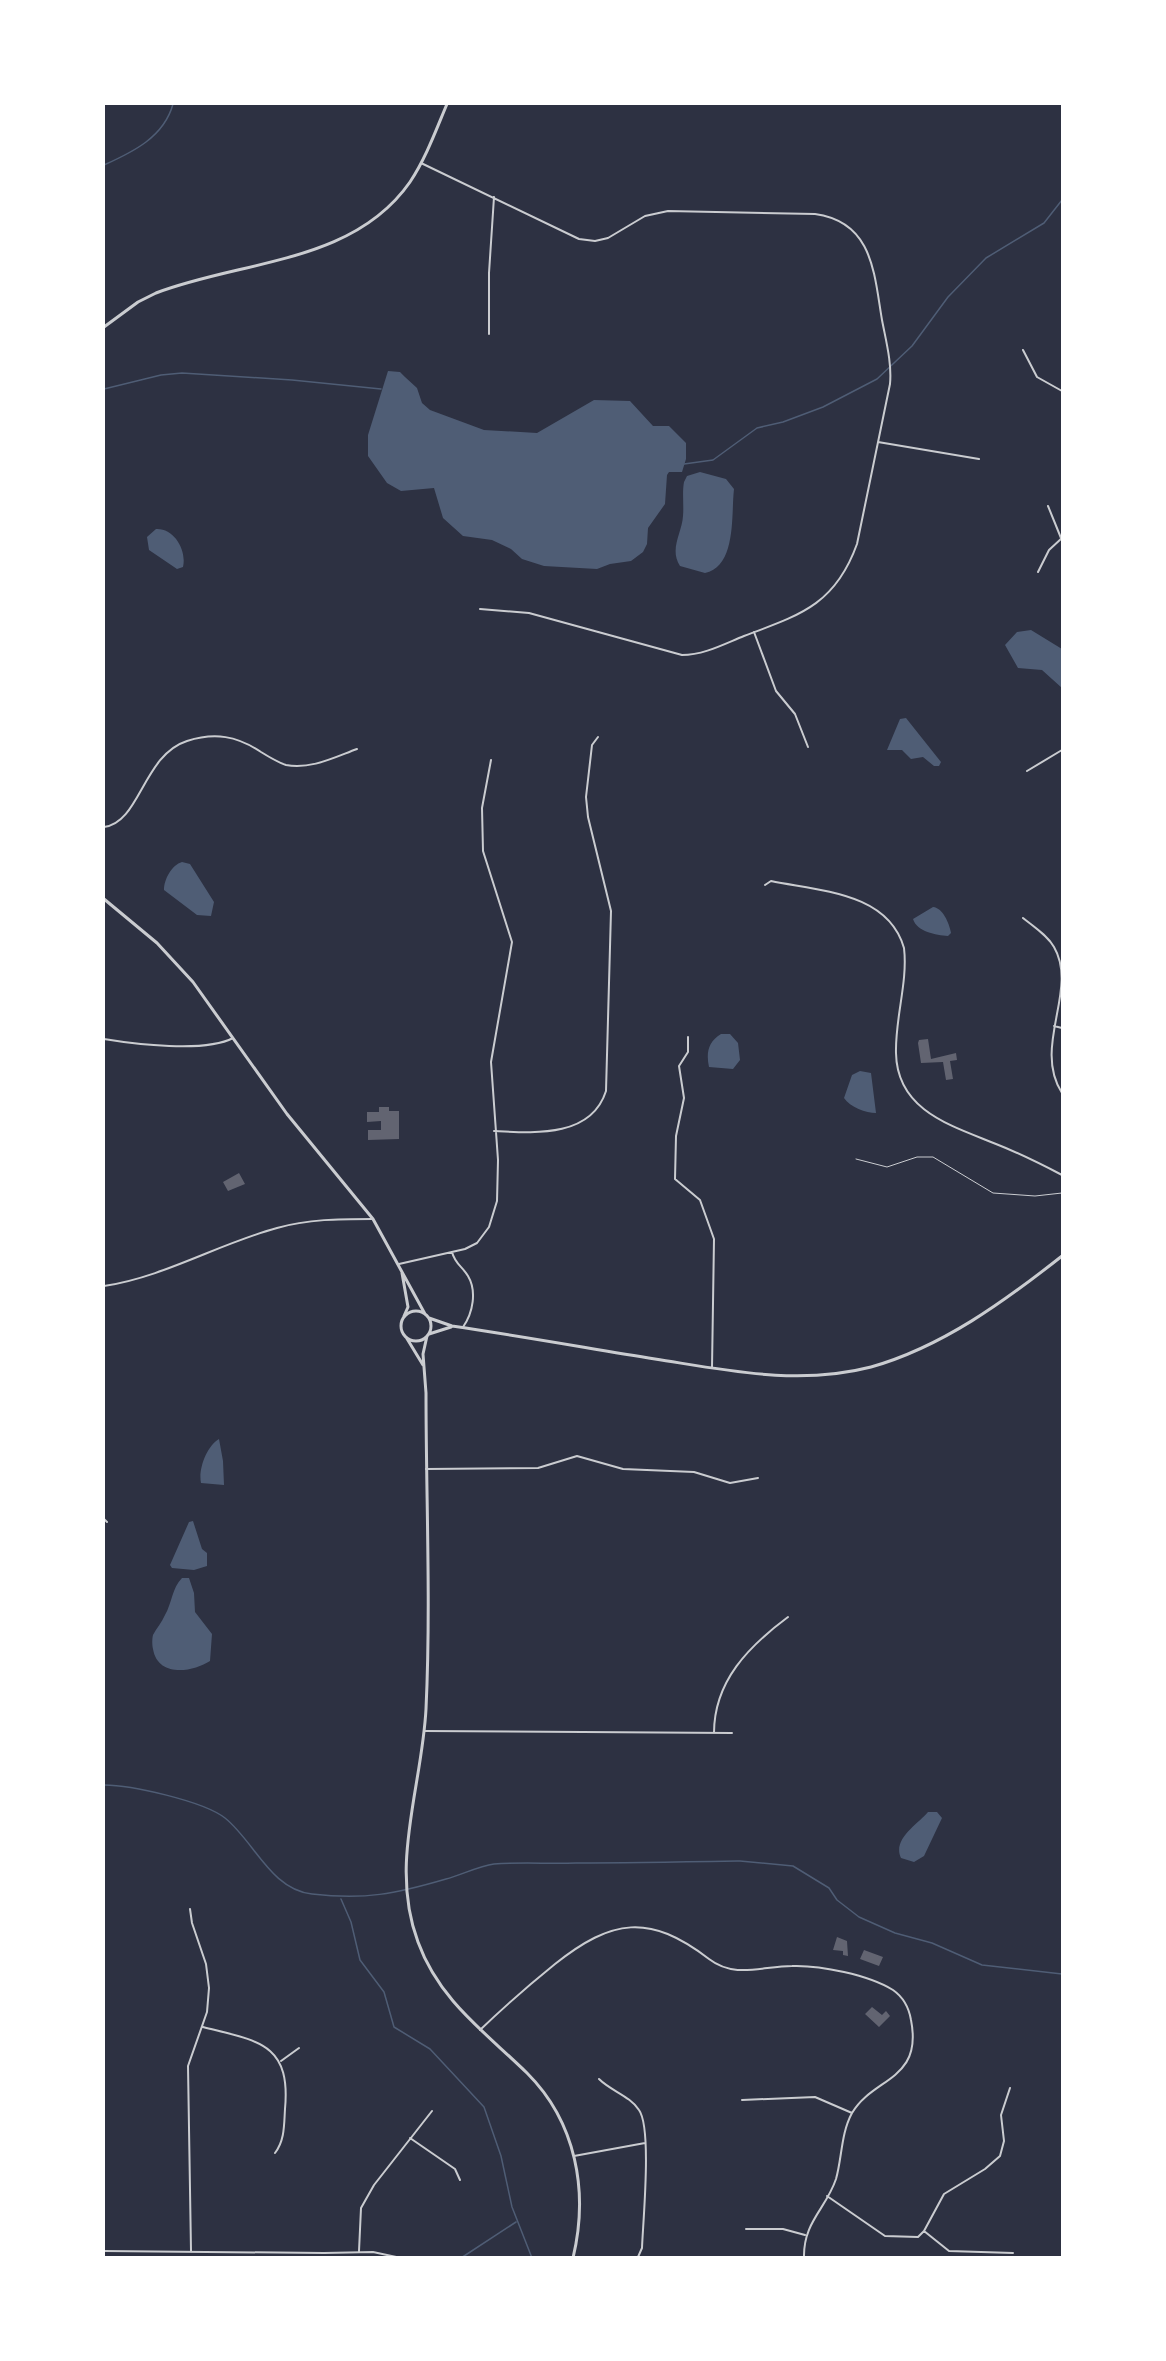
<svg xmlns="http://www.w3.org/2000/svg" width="1166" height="2361" font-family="Arial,sans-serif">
  <rect width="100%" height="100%" fill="#2d3142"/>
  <path fill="#4f5d75" d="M388 371 400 372 405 377 417 388 422 403 430 410 484 430 537 433 594 400 630 401 653 426H669L686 443V459L682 472H669L667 475 665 504 648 528 647 544 643 552 631 561 610 564 597 569 544 566 522 559 511 549 492 540 463 536 443 518 434 488 401 491 387 483 368 456V435Z
    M700 472 726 479 734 489C731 514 737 566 705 573L680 566C669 549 682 533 683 516 684 505 682 493 684 482L687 476Z
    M156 529C174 528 187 550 183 567L177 569 149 550 147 537Z
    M1031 630 1062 649V688L1042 670 1018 668 1005 645 1017 632Z
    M906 718 937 757 941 762 939 766H934L923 757 911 759 902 750H887L900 719Z
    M182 862 190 864 214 902 211 916 197 915 164 890C164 879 172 865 182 862Z
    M933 907C943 908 949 923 951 933L948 936C936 935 917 932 913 919Z
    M721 1034H730L738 1043 740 1060 733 1069 709 1067C706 1053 708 1042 721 1034Z
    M860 1071 871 1073 876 1113C866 1113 850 1107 844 1098L852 1075Z
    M219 1439 223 1461 224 1485 201 1483C198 1469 207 1446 219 1439Z
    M193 1521 202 1549 207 1553V1566L194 1570 172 1568 170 1565 189 1522Z
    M182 1578H189L194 1593 195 1612 212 1634 210 1661C193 1672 158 1678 153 1649 152 1645 152 1639 153 1635 156 1629 162 1622 165 1615 172 1603 172 1588 182 1578Z
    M928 1812H937L942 1818 924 1856 914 1862 901 1858C892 1839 918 1824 928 1812Z"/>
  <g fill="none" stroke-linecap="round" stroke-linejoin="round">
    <path stroke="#4f5d75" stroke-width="1.5" d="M104 165C133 152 164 137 173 104
      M104 389 161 375 182 373 292 380 381 389
      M684 464 713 460 757 428 783 422 823 407 877 379 912 346 948 297 986 258 1044 223 1062 200
      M104 1785C131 1785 203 1801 225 1818 254 1841 271 1890 312 1894 365 1900 395 1894 446 1879 461 1875 479 1866 494 1864 521 1862 549 1864 576 1863 631 1863 685 1862 740 1861L793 1866 829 1888 837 1900 859 1917 895 1933 932 1943 982 1965 1062 1974
      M341 1899 351 1922 360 1960 384 1992 394 2027 430 2049 484 2107 501 2156 512 2207 532 2258
      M461 2258 516 2222"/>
  </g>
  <path fill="#626471" d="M928 1039 931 1059 956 1053 957 1060 950 1061 953 1079 946 1080 943 1062 921 1063 918 1043 919 1040Z
    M379 1107H389V1111H399V1139L368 1140V1130H381V1121L367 1122V1112H379Z
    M239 1173 245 1184 228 1191 223 1182Z
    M837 1937 847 1941 848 1956 843 1955V1951L833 1950Z
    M864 1950 883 1957 879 1966 860 1959Z
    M872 2007 882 2015 886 2011 890 2016 879 2027 865 2014Z"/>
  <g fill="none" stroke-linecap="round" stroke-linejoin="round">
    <path stroke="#caccd0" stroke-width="1" d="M856 1159 887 1167 917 1157H933L993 1193 1035 1196 1062 1193"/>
    <path stroke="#caccd0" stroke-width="2" d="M421 163 579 239 595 241 608 238 645 216 668 211 815 214C873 222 874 273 882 320 886 341 892 363 890 384L857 544C835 605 800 615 744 636 724 644 704 655 682 655L529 613 480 609
      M489 334V273L494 197
      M1023 350 1037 377 1062 391
      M878 442 979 459
      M1048 506 1061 538
      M1038 572 1049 550 1062 538
      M754 632 776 691 795 714 808 747
      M1027 771 1062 750
      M104 827C140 823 143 755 187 741 215 732 237 736 261 752 269 757 277 762 286 765 310 770 335 757 357 749
      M765 885 771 881C819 891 888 892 904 948 908 982 895 1018 896 1053 897 1111 952 1126 996 1144 1019 1153 1041 1164 1062 1175
      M1023 918C1034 927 1047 935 1054 947 1079 990 1032 1046 1062 1093
      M1054 1026 1062 1028
      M688 1037V1052L679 1066 684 1098 676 1136 675 1179 700 1200 714 1239 712 1368
      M104 1039C134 1044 205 1053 233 1038
      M494 1131C534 1133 591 1138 606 1091L611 911 588 817 586 797 592 745 598 737
      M452 1252C455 1264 462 1266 468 1276 477 1291 473 1313 463 1327
      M399 1264 465 1249 477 1243 489 1227 497 1201 498 1160 491 1062 512 942 483 851 482 808 491 760
      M104 1286C164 1277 218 1244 277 1228 308 1219 340 1219 372 1219
      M426 1469 538 1468 577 1456 623 1469 694 1472 730 1483 758 1478
      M104 1519 107 1522
      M424 1731 732 1733
      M714 1733C714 1681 749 1646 788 1617
      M190 1909 192 1923 206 1964 209 1988 207 2012 188 2066 191 2251
      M203 2027C258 2041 291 2043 285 2109 284 2124 285 2140 275 2153
      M480 2030C504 2007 529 1985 555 1964 612 1919 649 1913 709 1959 735 1979 763 1966 792 1966 820 1965 869 1975 893 1990 903 1997 909 2008 911 2020 923 2081 873 2077 852 2113 841 2133 842 2158 836 2179 826 2209 803 2222 804 2258
      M281 2061 299 2048
      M599 2079C611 2091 630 2096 639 2110 652 2128 643 2221 642 2248L638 2257
      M742 2100 815 2097 852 2113
      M410 2138 455 2169 460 2180
      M574 2156 645 2143
      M827 2196 885 2236 918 2237 924 2231 944 2194 985 2169 1000 2156 1004 2141 1001 2115 1010 2088
      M746 2229H783L805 2235
      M924 2231 949 2251 1013 2253
      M104 2251 324 2253 373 2252 401 2258
      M359 2251 361 2208 374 2185 432 2111"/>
    <path stroke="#caccd0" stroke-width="3" d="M104 327 138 302 156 293C242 260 353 264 410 182 426 158 436 130 447 104
      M104 899 157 943 193 982 287 1114 373 1219 425 1314
      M402 1273 408 1307 404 1316
      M401 1326a15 15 0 1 1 30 0a15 15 0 1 1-30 0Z
      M429 1318 452 1326C520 1336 587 1348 655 1359 726 1370 798 1386 871 1367 942 1347 1005 1301 1062 1256
      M429 1334 451 1327
      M427 1336 423 1354 426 1393C426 1498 431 1604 426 1709 422 1787 389 1865 418 1942 439 2000 485 2032 527 2073 576 2122 589 2191 573 2258
      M406 1337 423 1365"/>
  </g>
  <rect width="1166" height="2361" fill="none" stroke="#ffffff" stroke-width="210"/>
</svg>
